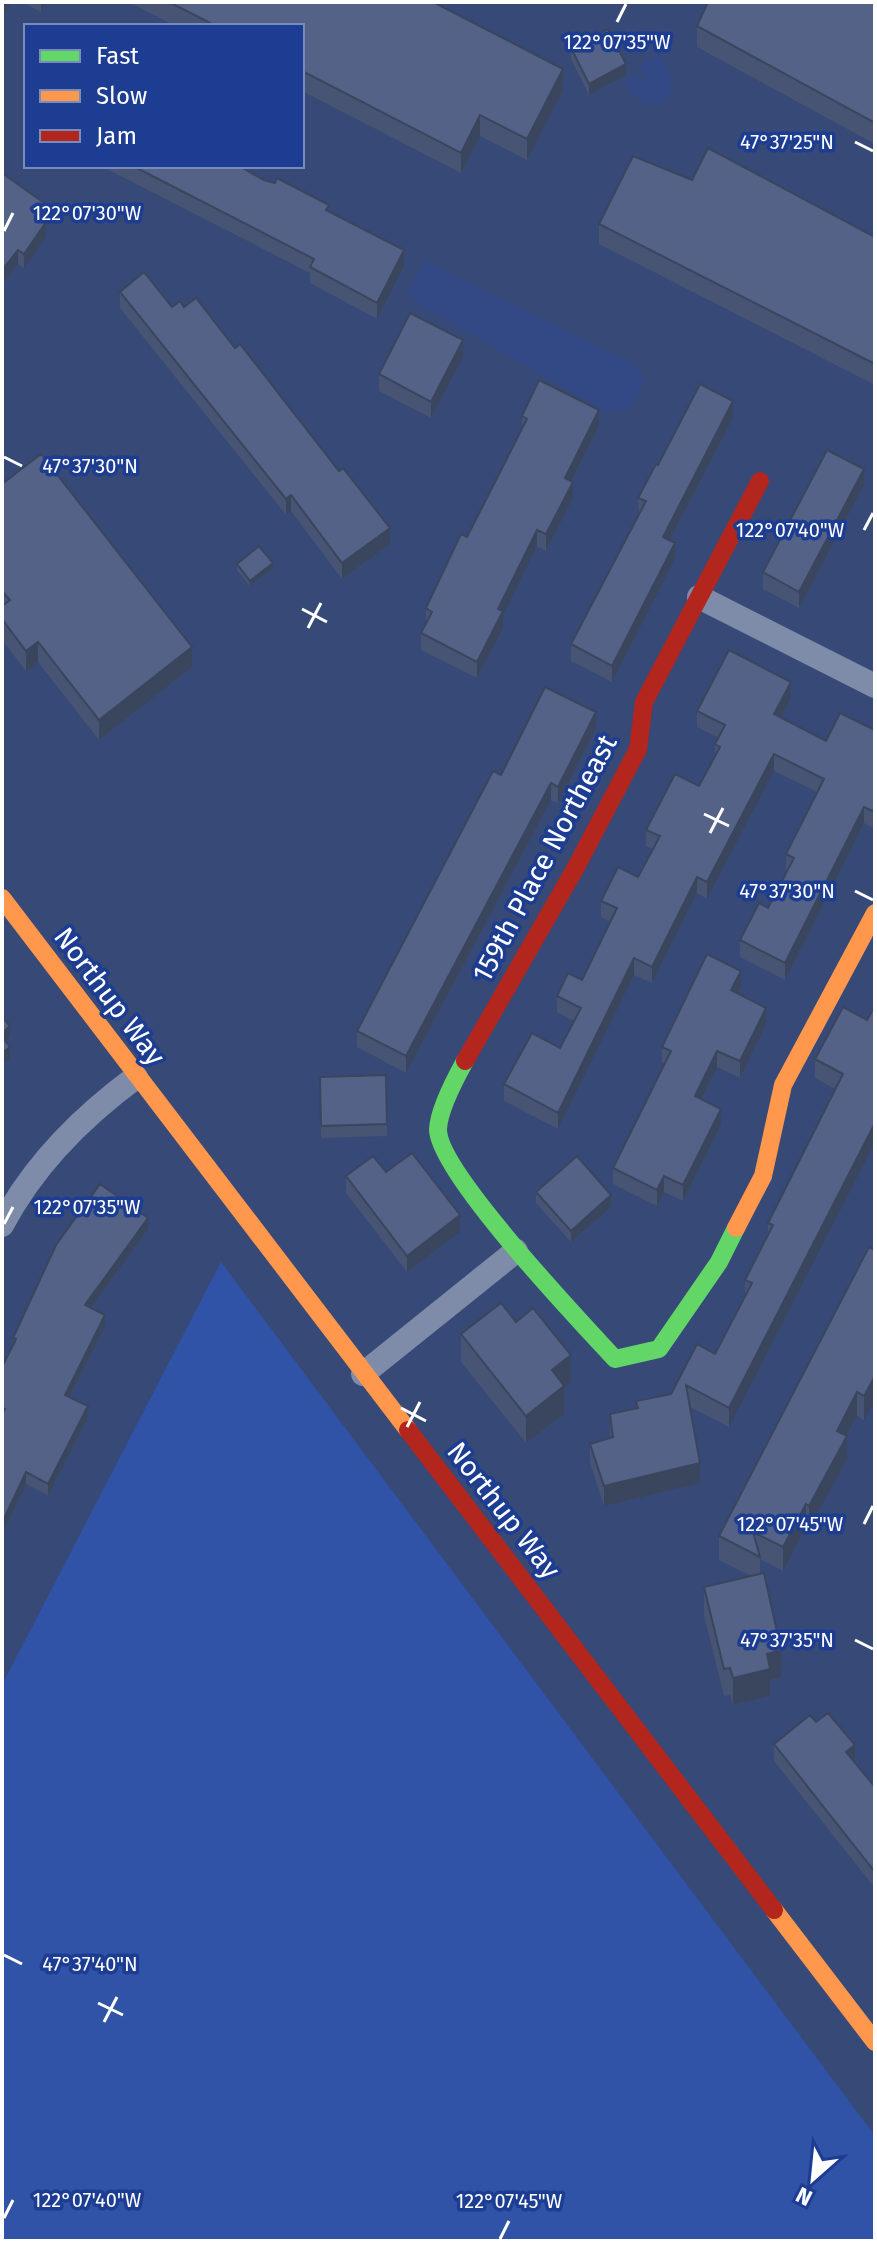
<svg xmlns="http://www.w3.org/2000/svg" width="877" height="2243" font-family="'Fira Sans',sans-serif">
  <rect width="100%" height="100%" fill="#374976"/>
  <path fill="#3053a7" d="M221 1262 875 2136V2241H2V1685Z"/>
  <path fill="#324986" d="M660 54 670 74 671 92C656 116 635 101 625 82L637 75 647 84 640 64Z
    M425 261 634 364 645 381 629 409 606 412 416 302 407 291Z"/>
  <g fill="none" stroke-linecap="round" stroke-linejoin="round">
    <path stroke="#7e8ba9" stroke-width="24" d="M699 597 875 686
      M2 1225C33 1166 83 1116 136 1077
      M363 1374 516 1251"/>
    <path stroke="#63d668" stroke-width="18" d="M465 1061C455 1079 439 1109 438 1129 437 1171 581 1322 615 1359L659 1349 719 1262 736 1228"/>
    <path stroke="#ff974d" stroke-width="18" d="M2 898 408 1430
      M736 1228 763 1176 783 1085 875 913
      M774 1910 875 2042"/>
    <path stroke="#b3261e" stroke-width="18" d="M465 1061 575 869 638 749 644 702 760 481
      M408 1430 774 1910"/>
  </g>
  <path fill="#475473" d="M22 2H46L41 12Z
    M129 2H433L563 90 527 160 480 136 461 173 302 91V26H175Z
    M875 2V144L697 47V26Z
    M571 48 626 75 589 95 571 59Z
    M101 166H239L264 180 329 212 404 266 377 319 310 283V273Z
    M2 173 47 219 46 222V237L24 268 18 264 2 284Z
    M692 180 875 237V385L599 244V224Z
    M120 292 172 307H184L235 348 339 471 390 544 342 579 291 511 286 515 120 308Z
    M463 357 431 418 379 391V374Z
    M522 416 599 426 572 481 573 498 546 551 537 546 503 616V628L477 678 421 650V633L426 624V608L467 537 522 429Z
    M733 418 670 540 675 559 612 682 571 661V644L639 514 638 498 658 465Z
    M2 484 192 667 99 740 38 662 26 671 2 640Z
    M864 485 799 608 763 589V572Z
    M237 564 273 568 250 586 237 570Z
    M791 698 780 718 826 741 875 730V829L864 823 785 980 740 957V940L768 908 787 871 786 870V854L817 792 774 771 707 899 697 893 652 983 634 975 558 1129 504 1101V1084L560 1048 574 1021 557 1012V996L582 980 611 922 601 917V901L638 877 653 849 646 846V830L699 786 715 756V744L719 738 697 727V711Z
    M596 728 558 803 551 800 406 1073 357 1047V1031L501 775Z
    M741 987 738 993 766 1024 740 1078 717 1067 702 1099 721 1125 683 1201 664 1192 657 1206 613 1184V1168L665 1064 662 1063V1047Z
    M867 1020 729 1427 690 1407 700 1483 604 1506 590 1463V1444L610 1438V1414L636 1408V1401L671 1394 715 1354 745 1297V1280L768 1234V1223L835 1089 815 1078V1059Z
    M320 1077 387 1124V1136L321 1138Z
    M346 1176 460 1232 407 1272 346 1193Z
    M536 1192 611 1207 571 1242 536 1203Z
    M148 1229 91 1308 105 1326 70 1397 88 1417 48 1495 26 1484 2 1535V1367L13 1346V1338Z
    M875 1250 864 1420 857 1416 847 1436V1459L809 1529 806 1527 783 1571 760 1559V1574L781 1677 770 1680V1696L733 1705 730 1695 724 1696 704 1615V1587L751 1576 719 1560V1536Z
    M516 1322 571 1383 564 1388V1414L526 1443 461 1362V1334Z
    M774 1744 855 1762 875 1787V1888L774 1761Z"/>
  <path fill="#3a455e" d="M2 2H11L2 18Z
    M41 2H46L41 12Z
    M626 64V75L589 95V84Z
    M563 69V90L527 160V139Z
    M480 115V136L461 173V153Z
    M47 205V219L39 231V217Z
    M46 222V237L24 268V254Z
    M18 250V264L2 284V270Z
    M404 250V266L377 319V303Z
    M463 340V357L431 418V402Z
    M733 401V418L663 553V537Z
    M599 410V426L565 494V478Z
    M864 469V485L799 608V592Z
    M573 482V498L546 551V534Z
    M291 495V511L286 515V499Z
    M390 528V544L342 579V563Z
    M537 530V546L503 616V628L477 678V662L498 609Z
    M675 543V559L612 682V666Z
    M273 563V568L250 586V581Z
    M38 642V662L26 671V651Z
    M192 647V667L99 740V720Z
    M791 682V698L774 731V714Z
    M596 712V728L558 803V787Z
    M774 754V771L707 899V882Z
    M551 783V800L406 1073V1056Z
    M864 807V823L785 980V963Z
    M697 877V893L652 983V967Z
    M634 958V975L558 1129V1113Z
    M741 971V987L731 1007V990Z
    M766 1008V1024L740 1078V1061Z
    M10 1026V1037L2 1044V1033Z
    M10 1047V1058L2 1065V1053Z
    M717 1051V1067L695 1112V1096Z
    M721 1109V1125L683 1201V1185Z
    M875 1123V1142L729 1427V1408Z
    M664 1176V1192L657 1206V1190Z
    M611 1195V1207L571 1242V1231Z
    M460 1215V1232L407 1272V1256Z
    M148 1218V1229L85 1316V1305Z
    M105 1315V1326L65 1406V1395Z
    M571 1355V1383L564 1388V1414L526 1443V1416L552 1370Z
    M875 1376V1400L864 1420V1396Z
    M857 1392V1416L838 1452 847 1436V1459L809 1529V1506L837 1431Z
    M88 1406V1417L48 1495V1484Z
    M700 1463V1483L604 1506V1486Z
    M26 1472V1484L2 1535V1523Z
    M806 1504V1527L783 1571V1547Z
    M781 1650V1677L770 1680V1696L733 1705V1678L767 1654Z
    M855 1745V1762L846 1769V1752Z"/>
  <path fill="#536286" stroke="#3a455e" stroke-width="2" d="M169 2H433L563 69 527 139 480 115 461 153 302 71V26H216Z
    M708 2H875V123L697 26Z
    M608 29 626 64 589 84 571 48Z
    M708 148 875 237V364L599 224 633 156 692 180Z
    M133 166H239L264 180 275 183 277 178 329 205 326 210 404 250 377 303 310 267 314 259Z
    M2 173 47 205 39 217 46 222 24 254 18 250 2 270Z
    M144 272 172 307 180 301 184 307 196 298 235 348 240 344 339 471 343 468 390 528 342 563 291 495 286 499 120 292Z
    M410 313 463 340 431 402 379 374Z
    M539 380 599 410 565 478 573 482 546 534 537 530 498 609 503 611 477 662 421 633 432 612 426 608 461 534 467 537 527 419 522 416Z
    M700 384 733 401 663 537 675 543 612 666 571 644 646 501 638 498 656 464 658 465Z
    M827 450 864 469 799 592 763 572Z
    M41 454 192 647 99 720 38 642 26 651 2 619V606L10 600 2 591V484Z
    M259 546 273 563 250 581 237 564Z
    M729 650 791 682 774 714 826 741 840 713 875 730V812L864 807 785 963 740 940 759 903 768 908 794 858 786 854 824 779 774 754 707 882 697 877 652 967 634 958 558 1113 504 1084 532 1033 560 1048 581 1008 557 996 568 973 582 980 617 908 601 901 618 867 638 877 660 836 646 830 675 774 699 786 720 747 715 744 725 725 697 711Z
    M545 687 596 712 558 787 551 783 406 1056 357 1031 493 771 501 775Z
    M707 954 741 971 731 990 766 1008 740 1061 717 1051 695 1096 721 1109 683 1185 664 1176 657 1190 613 1168 671 1051 662 1047Z
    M875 1006V1123L729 1408 686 1385 700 1463 604 1486 590 1444 613 1437 610 1414 638 1408 636 1401 671 1394 697 1344 715 1354 752 1283 745 1280 773 1225 768 1223 843 1074 815 1059 843 1007 867 1020Z
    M2 1017 10 1026 2 1033Z
    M2 1037 10 1047 2 1053Z
    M386 1075 387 1124 321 1126 320 1077Z
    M412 1153 460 1215 407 1256 346 1176 373 1156 386 1172Z
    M577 1156 611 1195 571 1231 536 1192Z
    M100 1184 148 1218 85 1305 105 1315 65 1395 88 1406 48 1484 26 1472 2 1523V1415L5 1409 2 1407V1367L16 1339 13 1338 56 1245Z
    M869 1247 875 1250V1376L864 1396 857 1392 837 1431 847 1436 809 1506 806 1504 783 1547 753 1532 760 1557 719 1536Z
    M501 1303 516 1322 533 1308 571 1355 552 1370 564 1386 526 1416 461 1334Z
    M764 1573 781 1650 767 1654 770 1669 733 1678 730 1668 724 1669 704 1587Z
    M828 1713 855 1745 846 1752 875 1787V1872L774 1744 810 1715 816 1722Z"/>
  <path fill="none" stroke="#fff" stroke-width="3" d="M617 22 626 4M855 142 873 151M4 231 13 213M4 457 22 466M864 530 873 513M302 609 327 622M308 628 321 603M704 814 729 826M710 833 723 808M855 891 873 900M4 1224 13 1207M401 1408 426 1421M407 1427 420 1402M864 1524 873 1506M855 1640 873 1649M4 1955 22 1964M98 2003 123 2015M104 2022 117 1997M4 2218 13 2200M500 2239 509 2221"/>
  <g text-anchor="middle" stroke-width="7" stroke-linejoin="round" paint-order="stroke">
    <g font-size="28" fill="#fff" stroke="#1c3d91">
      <text transform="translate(544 858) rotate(-62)" y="10">159th Place Northeast</text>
      <text transform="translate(110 996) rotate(53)" y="10">Northup Way</text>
      <text transform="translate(504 1510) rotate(52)" y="10">Northup Way</text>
    </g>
  </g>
  <g font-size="20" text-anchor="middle" fill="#fff" stroke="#1c3d91" stroke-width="7" stroke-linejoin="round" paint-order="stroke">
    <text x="617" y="49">122°07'35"W</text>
    <text x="787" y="149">47°37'25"N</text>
    <text x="87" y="220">122°07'30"W</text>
    <text x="90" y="473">47°37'30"N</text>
    <text x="790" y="537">122°07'40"W</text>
    <text x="787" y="898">47°37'30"N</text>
    <text x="87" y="1214">122°07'35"W</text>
    <text x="790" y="1531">122°07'45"W</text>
    <text x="787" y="1647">47°37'35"N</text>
    <text x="90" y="1971">47°37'40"N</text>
    <text x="87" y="2207">122°07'40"W</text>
    <text x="509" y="2208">122°07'45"W</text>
  </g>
  <rect width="877" height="2243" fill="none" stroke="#ffffff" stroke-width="8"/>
  <rect x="24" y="24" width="280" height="144" fill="#1c3d91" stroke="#778bbd" stroke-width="2"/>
  <rect x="40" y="50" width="40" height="12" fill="#63d668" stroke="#778bbd" stroke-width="2"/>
  <text x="96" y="64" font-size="24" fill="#ffffff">Fast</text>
  <rect x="40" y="90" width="40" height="12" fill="#ff974d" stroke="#778bbd" stroke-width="2"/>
  <text x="96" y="104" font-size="24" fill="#ffffff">Slow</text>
  <rect x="40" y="130" width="40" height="12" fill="#b3261e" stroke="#778bbd" stroke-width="2"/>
  <text x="96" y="144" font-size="24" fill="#ffffff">Jam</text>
  <g transform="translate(813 2179) rotate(207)" stroke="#1c3d91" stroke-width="6" paint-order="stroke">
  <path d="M0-6L14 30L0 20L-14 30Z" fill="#ffffff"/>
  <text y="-12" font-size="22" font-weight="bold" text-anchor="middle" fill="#ffffff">N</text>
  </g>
</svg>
